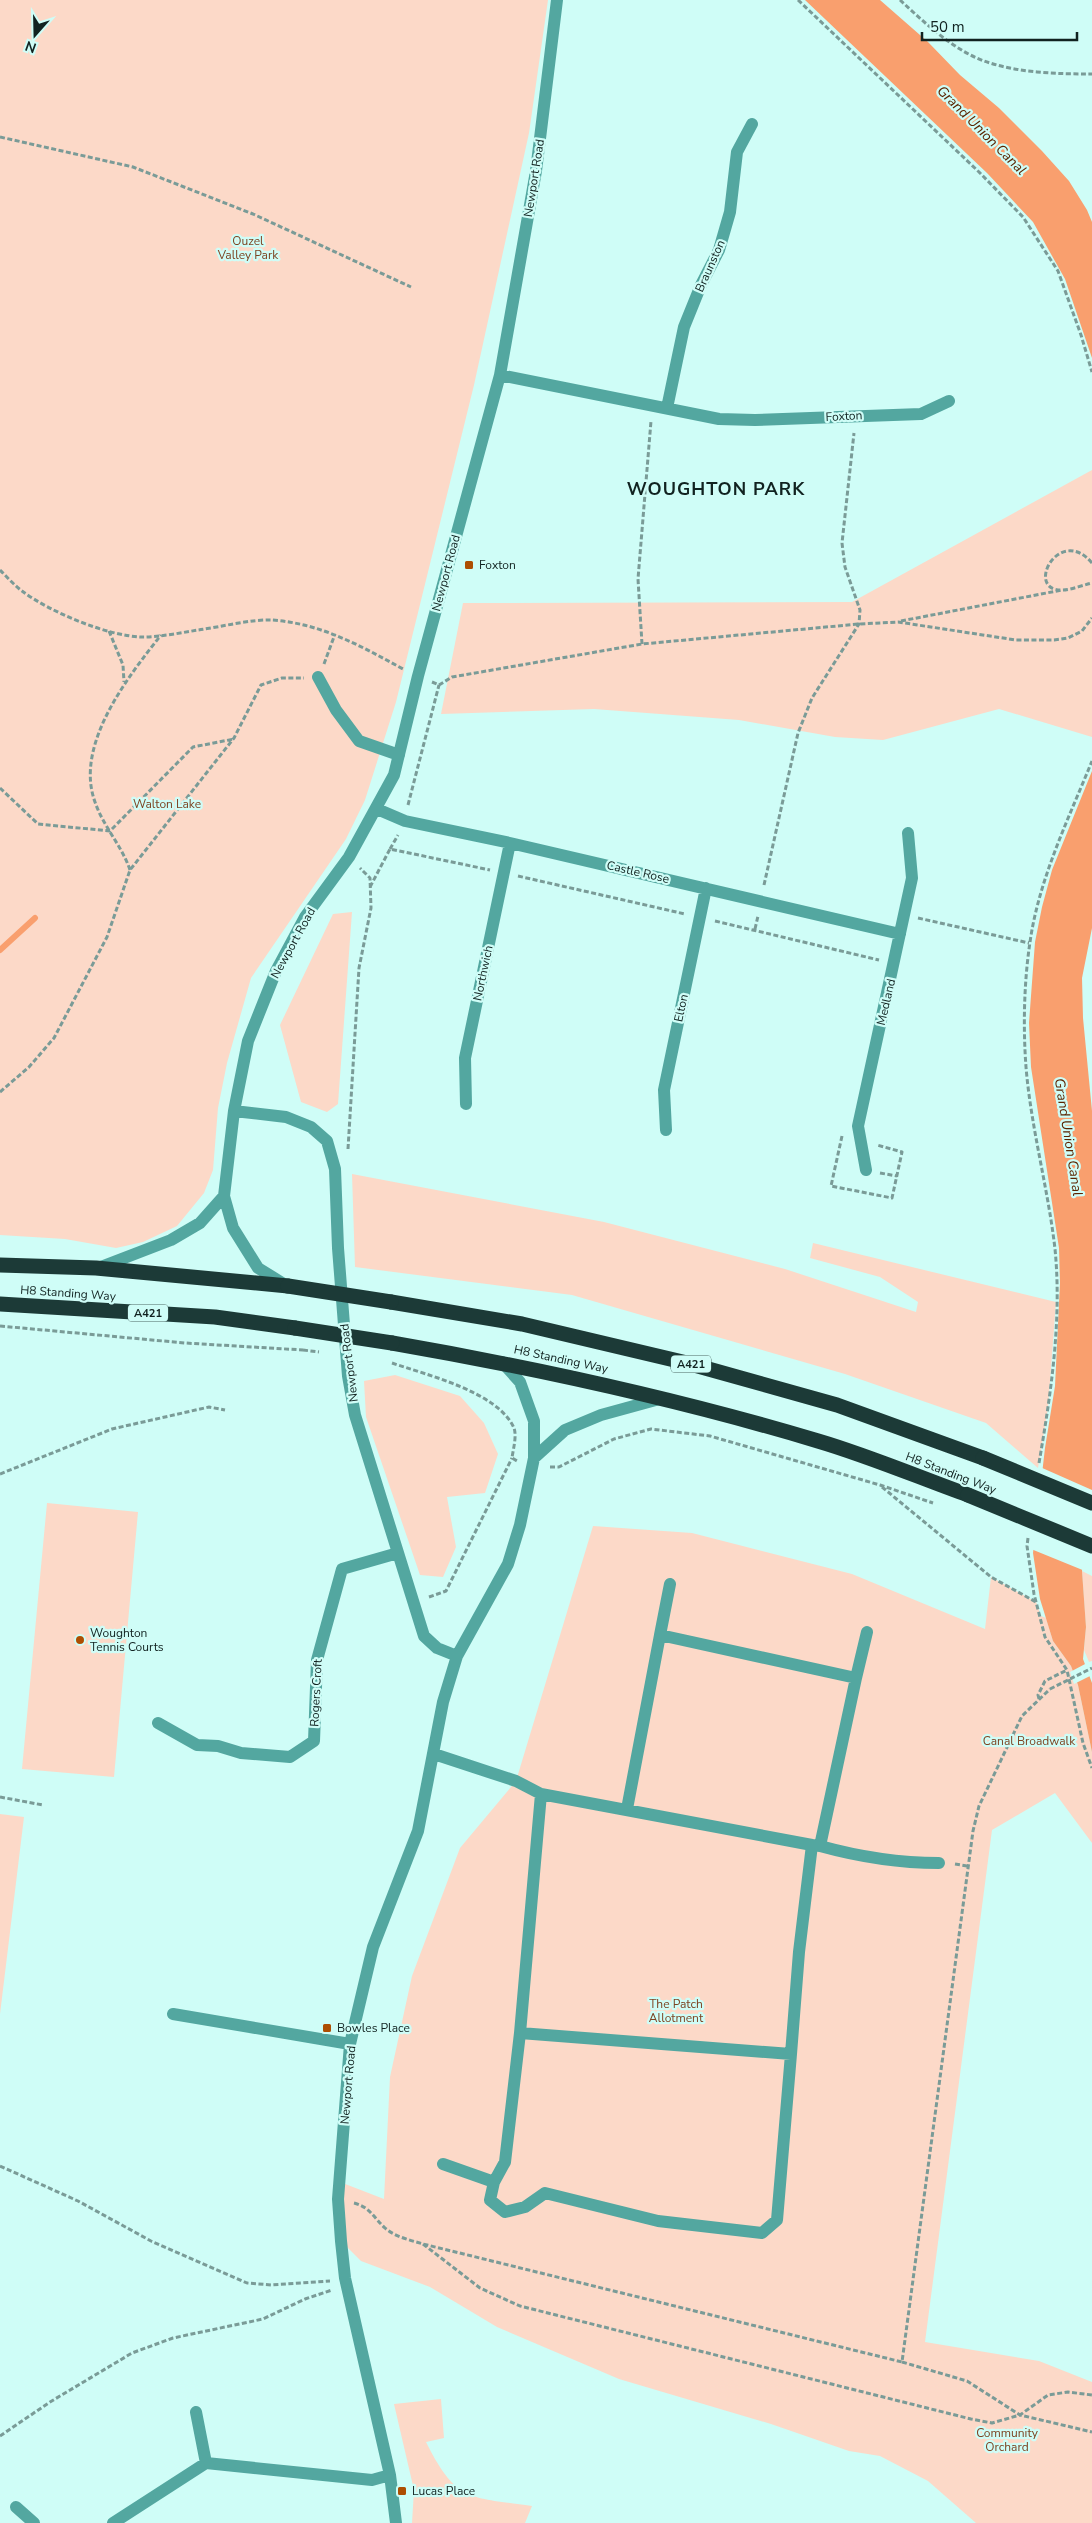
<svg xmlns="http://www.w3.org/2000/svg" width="1092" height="2523" font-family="'Nunito Sans',sans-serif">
  <rect width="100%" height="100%" fill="#cffdf7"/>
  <path fill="#fcd9c8" d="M0 0H548L529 133 474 385 396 702 365 800 346 839 251 978 227 1063 218 1108 213 1170 204 1193 177 1226 143 1242 116 1248 65 1239 0 1235Z
    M1092 470V737L999 709 883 740 835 737 739 720 594 709 441 714 463 603 852 602Z
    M352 912 338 1104 327 1112 301 1102 280 1025 333 914Z
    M352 1174 604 1222 785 1269 916 1312 918 1302 880 1277 810 1258 813 1243 1056 1302 1048 1408 1038 1468 986 1423 845 1374 572 1295 355 1267Z
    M395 1375 460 1396 484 1423 498 1454 485 1493 447 1497 456 1547 443 1577 420 1575 366 1417 364 1381Z
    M47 1503 138 1512 114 1777 22 1769Z
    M593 1526 692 1533 852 1574 985 1629 991 1577 1036 1602 1041 1616 1046 1618 1053 1641 1071 1666 1078 1685 1092 1752V1843L1055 1793 992 1830 925 2342 1039 2361 1092 2382V2523H976L928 2481 880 2456 849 2451 771 2424 619 2379 497 2327 430 2287 361 2261 341 2241 340 2182 384 2199 390 2077 412 1976 460 1848 516 1781Z
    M1082 1571 1092 1576V1661L1089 1662 1084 1650 1086 1627Z
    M0 1814 24 1817 0 2014Z
    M441 2399 444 2438 426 2442C456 2502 469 2497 532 2506L525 2523H412L414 2490 394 2404Z"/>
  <path fill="#f99f6e" d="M805 0H880L928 42 960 75 999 108 1042 151 1069 181 1087 210 1092 222V358L1065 279 1033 222 987 173Z
    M1092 771V928L1082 978 1083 1018 1092 1111V1503L1082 1571 1086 1627 1083 1659 1092 1683V1752L1078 1685 1071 1666 1053 1641 1040 1599 1033 1553 1045 1448 1055 1386 1060 1283 1059 1248 1031 1067 1029 1023 1035 942 1042 907 1052 870Z"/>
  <path fill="#cffdf7" d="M1040 1467 1092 1490V1521L1085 1571 1031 1549Z
    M1087 1663 1092 1675 1074 1684 1070 1672Z"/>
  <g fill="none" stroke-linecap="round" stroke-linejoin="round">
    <path stroke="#f99f6e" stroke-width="6" d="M0 950 35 918"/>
    <path stroke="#7a9b97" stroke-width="3" stroke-dasharray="5 2.5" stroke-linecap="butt" d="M798 0 979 172 1023 217 1058 271 1081 335 1092 372
      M900 0C925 23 952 49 984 61 1017 73 1058 74 1092 74
      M0 137 133 167 253 214 411 287
      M1092 563C1059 524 1024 591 1062 590 1071 590 1083 585 1092 583
      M0 570C7 577 14 585 22 591 50 612 107 636 142 637 160 637 180 633 198 630 221 627 251 619 273 620 322 624 361 646 403 669
      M901 621 1062 590
      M109 631 123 665 124 682
      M642 644 638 579 651 421
      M324 664 335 634
      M432 682 439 685 452 677 642 644 859 624 898 622 1016 640H1054L1068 638 1082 631 1092 618
      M0 788 38 824 110 831 193 747 234 739
      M408 805 439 685
      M390 849 398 835
      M130 870C122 846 103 826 95 802 74 745 128 677 161 635
      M518 876 685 914
      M764 885 798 733 812 698 859 624 860 610 845 567 842 543 854 433
      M370 887 390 849 490 870
      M918 918 1029 943
      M715 921 879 960
      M755 929 758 916
      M0 1092 29 1067 54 1038 107 937 130 870 234 738 261 685 282 678H304
      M842 1136 831 1186 892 1198 902 1152 877 1145
      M348 1149 359 968 371 908 370 878 360 868
      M880 1173 897 1176
      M0 1326 185 1343 303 1350
      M392 1363C427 1375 498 1392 514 1428 517 1436 513 1450 512 1458L517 1461
      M1039 1463C1051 1393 1062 1320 1055 1249 1048 1188 1031 1128 1026 1067 1023 1027 1024 982 1030 942 1039 879 1068 820 1092 761
      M550 1467H559L614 1439 651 1429 710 1436 880 1485 933 1503
      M0 1474 112 1429 209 1407 225 1410
      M882 1487 991 1577 1036 1602
      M1028 1538 1027 1546 1034 1594 1045 1637 1067 1670 1083 1743 1092 1768
      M429 1597 446 1591 512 1458
      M1039 1699 1038 1695 1045 1681 1067 1670
      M0 1797 43 1805
      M955 1864 967 1866
      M0 2166 78 2201 151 2241 247 2283 271 2285 330 2281
      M354 2203C370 2207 374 2218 385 2228 395 2237 410 2240 423 2244L902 2362 973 1831 979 1806 1022 1716 1050 1689
      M423 2244 480 2288 520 2306 971 2419 992 2423 1020 2415 1048 2395 1068 2392 1092 2395
      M902 2362 967 2381 1020 2415 1092 2432
      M0 2436 50 2402 132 2353 173 2338 263 2319 305 2299 332 2290"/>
    <path stroke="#53a7a0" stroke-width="12" d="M500 375 719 419 755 420 921 414 949 401
      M667 408 684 327 701 285 719 250 730 212 737 152 752 124
      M318 677 336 710 359 741 399 755
      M377 809 405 821 510 843 900 934
      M466 1104 465 1058 510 843
      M234 1111 286 1117 311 1127 327 1141 335 1169 338 1248 348 1376 355 1415 424 1636 437 1648 457 1656
      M666 1130 664 1090 706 888
      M866 1170 858 1126 912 878 908 833
      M224 1196 233 1228 258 1268 287 1286
      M98 1268 171 1240 200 1223 224 1196 234 1111 248 1041 276 971 305 917 349 857 394 775 418 676 500 375 536 171 557 0
      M534 1458 565 1430 601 1415 663 1398
      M660 1635 670 1584
      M856 1678 867 1632
      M158 1723 197 1745 218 1746 241 1753 290 1757 314 1741 317 1660 342 1569 398 1553
      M434 1754 516 1781 541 1794 812 1845 799 1952 791 2054 520 2033 541 1794
      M627 1809 660 1635 856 1678 820 1846 812 1845
      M820 1846C860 1857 898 1863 939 1863
      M173 2014 350 2044
      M520 2033 505 2162 494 2182 490 2200 505 2212 525 2207 545 2193 658 2221 762 2233 777 2220 791 2054
      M443 2164 494 2182
      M196 2412 206 2463
      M16 2507 34 2523
      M113 2523 206 2463 372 2480 390 2475
      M396 2523 390 2475 345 2278 341 2241 338 2199 350 2044 373 1947 418 1831 443 1702 457 1656 508 1564 520 1525 534 1458V1421L520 1382 502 1362"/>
    <path stroke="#1c3a37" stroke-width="15" d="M0 1265 96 1268 288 1286
      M391 1302 522 1324 687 1363 837 1405 983 1458
      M0 1304 215 1317 295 1328
      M392 1343C536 1368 678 1399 818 1441 869 1456 918 1477 968 1495"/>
    <path stroke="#7a9b97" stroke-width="3" stroke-dasharray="5 2.5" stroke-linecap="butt" d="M303 1350 319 1352
      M1050 1689 1092 1668"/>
    <path stroke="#1c3a37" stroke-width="15" d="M288 1286 391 1302
      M295 1328 392 1343
      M983 1458 1092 1503
      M968 1495 1092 1546"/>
  </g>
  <g fill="#ad4e02" stroke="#cffdf7" stroke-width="2">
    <rect x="464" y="560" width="10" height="10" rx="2.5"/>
    <circle cx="80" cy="1640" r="5"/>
    <rect x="322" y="2023" width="10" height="10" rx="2.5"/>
    <rect x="397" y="2486" width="10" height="10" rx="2.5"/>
  </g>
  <g text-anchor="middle" stroke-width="4.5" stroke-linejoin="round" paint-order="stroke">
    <g fill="#cffdf7" stroke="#4a6460" stroke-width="1">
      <rect x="128" y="1304.5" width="40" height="17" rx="4"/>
      <rect x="671" y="1355.5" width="40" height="17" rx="4"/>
    </g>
    <g font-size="11" font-weight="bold" fill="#112220">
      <text x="148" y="1317">A421</text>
      <text x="691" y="1368">A421</text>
    </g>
    <g font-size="12" fill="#112220" stroke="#cffdf7">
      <text transform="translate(534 178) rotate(-81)" y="4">Newport Road</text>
      <text transform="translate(710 266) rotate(-66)" y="4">Braunston</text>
      <text transform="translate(844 416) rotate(-3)" y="4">Foxton</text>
      <text transform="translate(446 573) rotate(-75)" y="4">Newport Road</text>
      <text transform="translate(638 872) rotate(13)" y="4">Castle Rose</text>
      <text transform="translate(293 943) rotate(-61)" y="4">Newport Road</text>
      <text transform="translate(483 973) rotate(-78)" y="4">Northwich</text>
      <text transform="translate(886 1002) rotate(-77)" y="4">Medland</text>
      <text transform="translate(681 1008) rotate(-78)" y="4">Elton</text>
      <text transform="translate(68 1293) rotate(4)" y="4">H8 Standing Way</text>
      <text transform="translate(561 1359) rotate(12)" y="4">H8 Standing Way</text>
      <text transform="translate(349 1363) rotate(-97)" y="4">Newport Road</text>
      <text transform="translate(951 1473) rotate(21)" y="4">H8 Standing Way</text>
      <text transform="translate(316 1693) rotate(-87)" y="4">Rogers Croft</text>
      <text transform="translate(348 2085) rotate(-85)" y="4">Newport Road</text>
    </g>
    <g font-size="12" fill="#7d4321" stroke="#cffdf7">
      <text x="248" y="245">Ouzel<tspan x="248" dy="14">Valley Park</tspan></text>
      <text x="167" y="808">Walton Lake</text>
      <text x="1029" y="1745">Canal Broadwalk</text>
      <text x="676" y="2008">The Patch<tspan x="676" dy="14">Allotment</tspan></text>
      <text x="1007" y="2437">Community<tspan x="1007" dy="14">Orchard</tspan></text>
    </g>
    <g font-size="12" fill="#112220" stroke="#cffdf7" text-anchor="start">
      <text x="479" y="569">Foxton</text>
      <text x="90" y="1637">Woughton<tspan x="90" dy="14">Tennis Courts</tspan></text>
      <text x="337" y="2032">Bowles Place</text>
      <text x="412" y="2495">Lucas Place</text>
    </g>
    <g font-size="14" font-style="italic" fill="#5b2400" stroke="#cffdf7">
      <text transform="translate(982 130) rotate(45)" y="5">Grand Union Canal</text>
      <text transform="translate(1069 1137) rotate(81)" y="5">Grand Union Canal</text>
    </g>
    <g font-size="18" font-weight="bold" letter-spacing="1" fill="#112220" stroke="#cffdf7">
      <text x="716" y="495">WOUGHTON PARK</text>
    </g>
  </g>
  <g transform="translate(35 35) rotate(200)" stroke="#cffdf7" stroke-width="4" paint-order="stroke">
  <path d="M0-4L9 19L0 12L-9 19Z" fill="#112220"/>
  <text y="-8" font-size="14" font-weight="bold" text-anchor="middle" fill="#112220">N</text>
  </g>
  <path d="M922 32v8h155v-8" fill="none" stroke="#112220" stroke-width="2.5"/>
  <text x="930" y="32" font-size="15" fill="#112220" stroke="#cffdf7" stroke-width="4" paint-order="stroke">50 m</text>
</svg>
